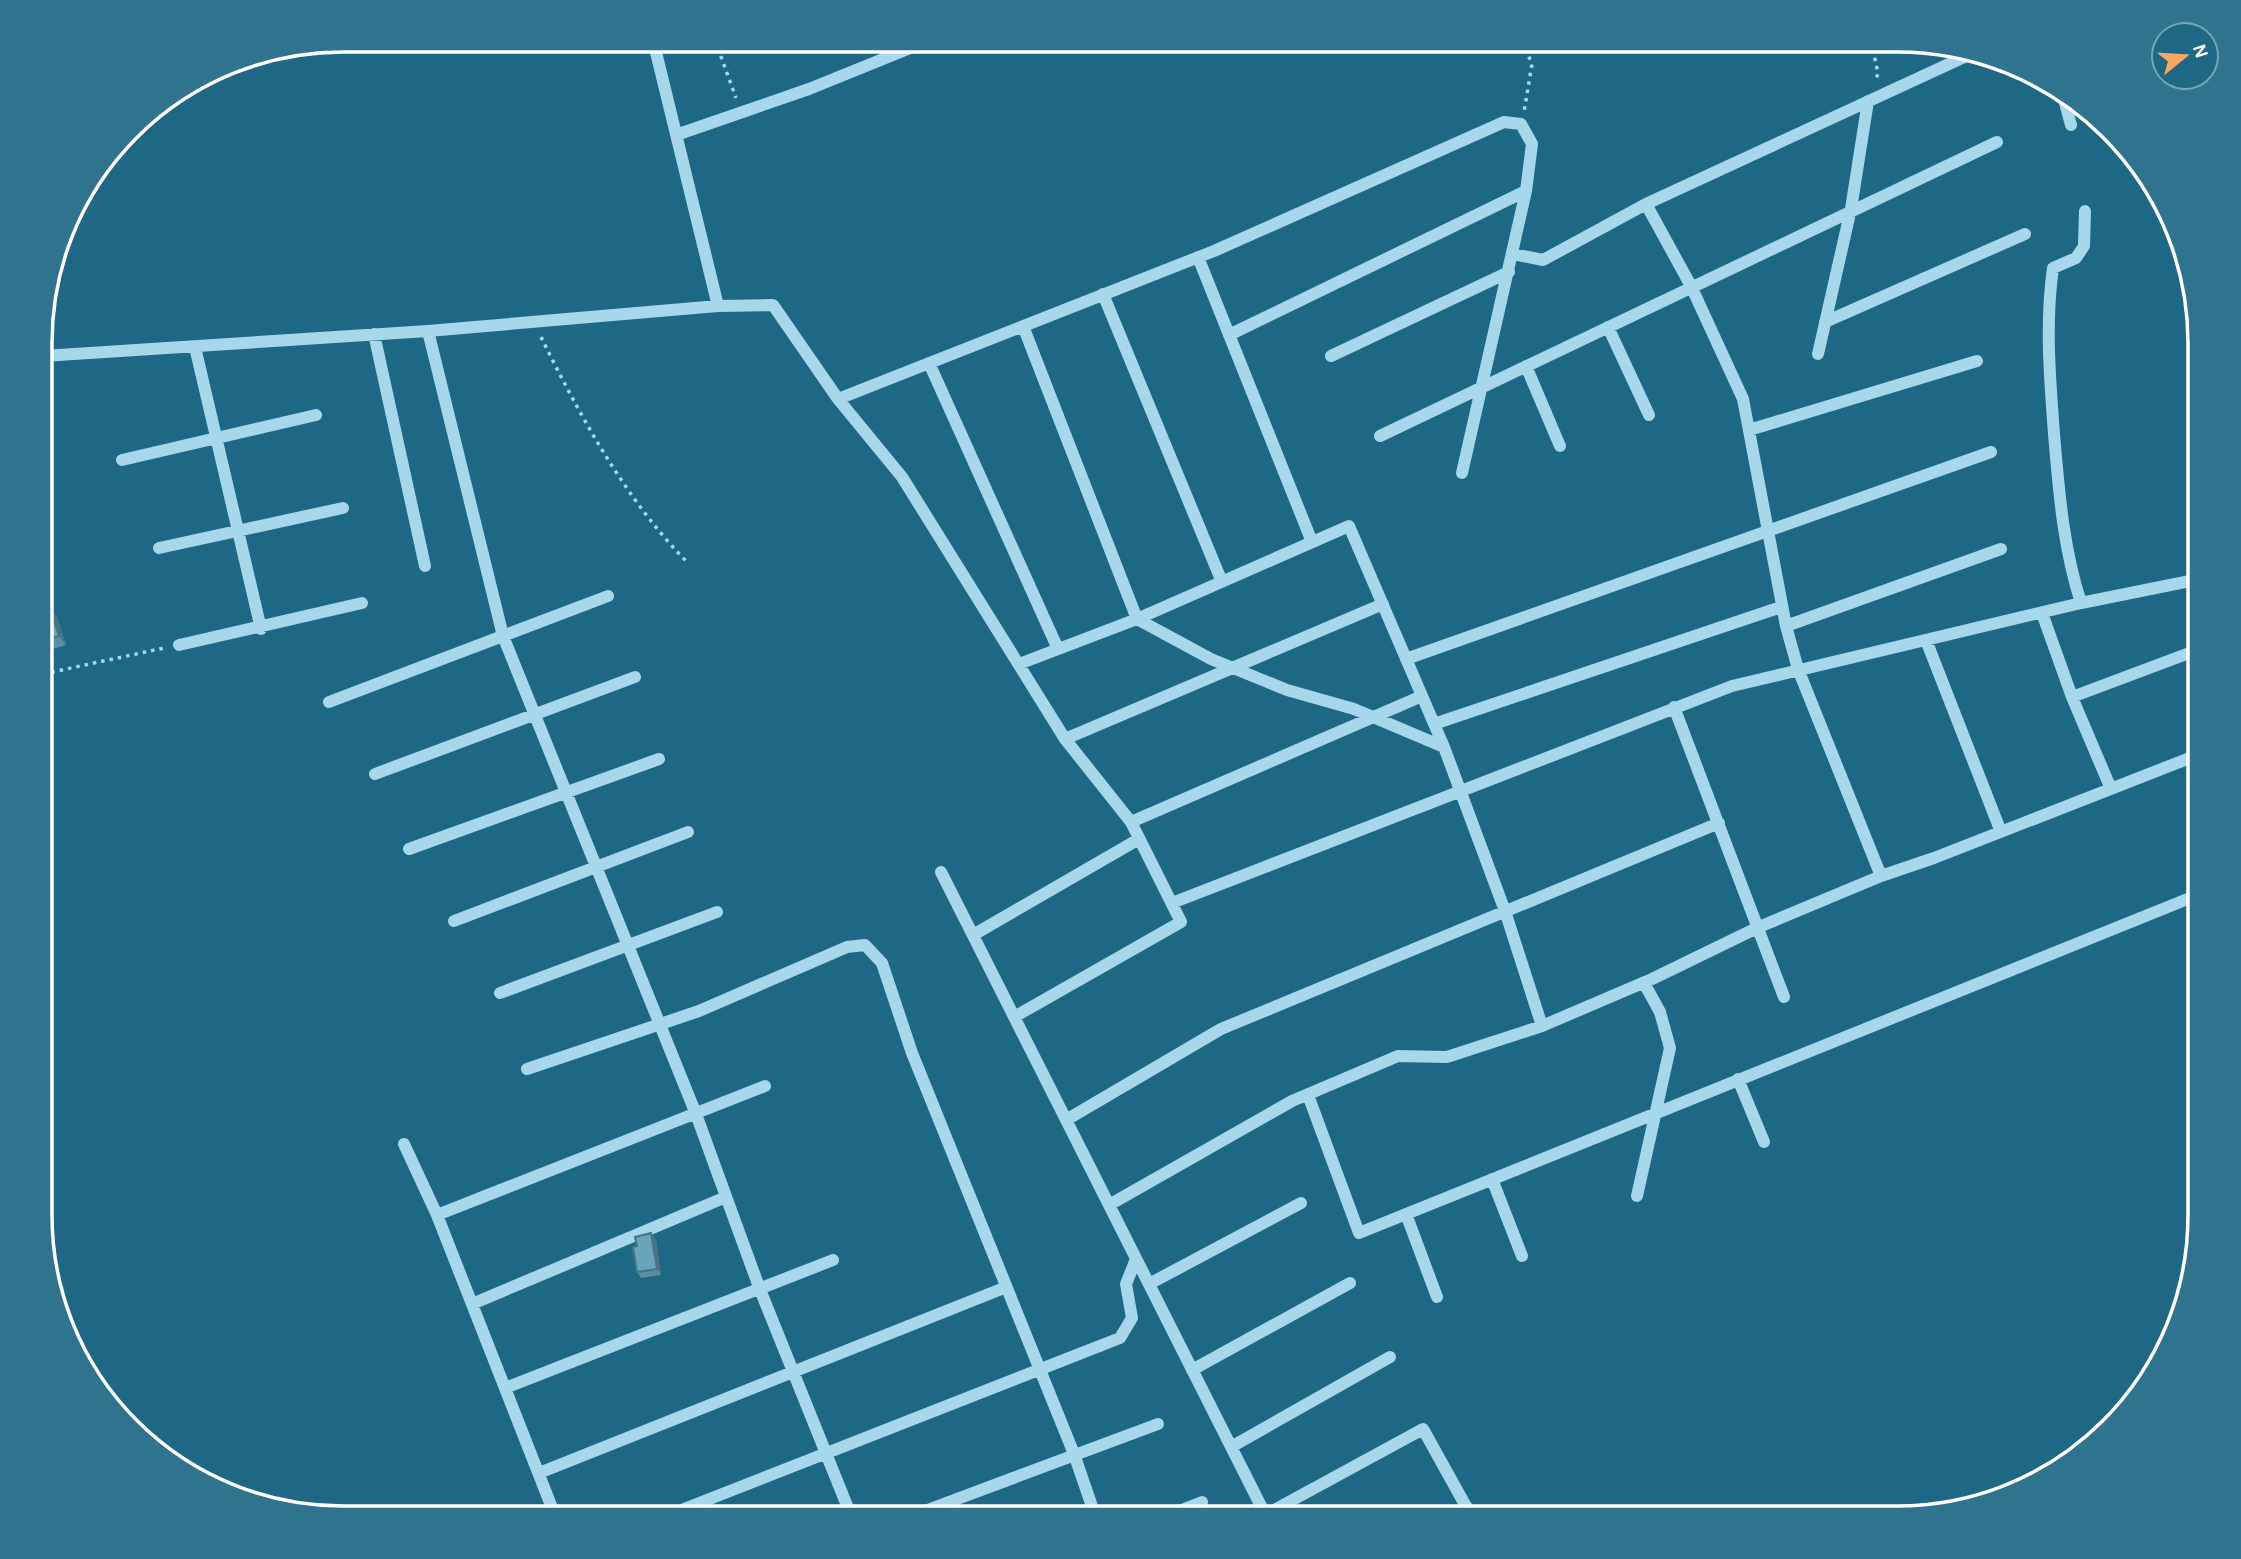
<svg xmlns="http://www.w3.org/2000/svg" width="2241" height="1559" font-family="Karla,sans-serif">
  <rect width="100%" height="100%" fill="#1e6785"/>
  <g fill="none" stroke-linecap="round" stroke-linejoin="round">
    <path stroke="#a6d7ea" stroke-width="3.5" stroke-dasharray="3.5 5" stroke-linecap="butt" d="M715 40 736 98
      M1522 41 1532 64 1524 112
      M1871 41 1878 73 1876 80
      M541 337C580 416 627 502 689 564
      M43 674 164 648"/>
    <path stroke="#a6d7ea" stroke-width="12" d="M653 40 718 306
      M2062 92 2071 125
      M676 135 809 89 930 40
      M1646 204 1691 286 1743 399 1786 626 1798 669 1881 876
      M1513 254 1543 260 1646 204 1975 52
      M1198 257 1312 542
      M1103 294 1222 582
      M1825 322 2025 234
      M1023 326 1137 619 1211 659 1287 690 1354 709 1444 747
      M1608 327 1649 415
      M428 331 503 636 696 1114 759 1287 852 1518
      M374 334 425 566
      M1229 335 1526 191
      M195 347 261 629
      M1818 354 1851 209 1868 101
      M43 356 428 331 718 306 773 305 838 399 902 477 1065 739 1131 822 1181 922 1014 1017
      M1331 356 1509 272
      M929 363 1058 649
      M1526 366 1560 446
      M838 399 1214 251 1504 122 1521 124 1532 144 1526 191 1462 473
      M1749 430 1977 361
      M1380 436 1997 142
      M122 460 316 415
      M159 548 343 508
      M2081 603C2063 547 2059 492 2054 434 2050 379 2045 324 2053 268L2076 258 2084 246 2085 211
      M2042 613 2072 697 2111 789
      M1786 626 2001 549
      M1926 640 2001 832
      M179 645 362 603
      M1406 659 1991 452
      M1019 664 1137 619 1349 526 1444 747 1505 911 1542 1026
      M2072 697 2200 649
      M329 702 608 596
      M1674 707 1784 997
      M1434 724 1781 607
      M1065 739 1383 604
      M375 774 635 677
      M1131 822 1422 696
      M409 849 659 759
      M941 872 1267 1518
      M1172 903 1732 686 2081 603 2200 579
      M454 921 688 832
      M973 935 1139 839
      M500 993 717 912
      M527 1069 699 1011 847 947 865 945 882 963 912 1053 1074 1454 1096 1518
      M1738 1079 1764 1142
      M1308 1095 1359 1233 2200 894
      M1066 1120 1221 1029 1719 823
      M404 1144 437 1215 556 1518
      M1492 1179 1522 1256
      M1637 1196 1670 1048 1660 1012 1644 983
      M1109 1205 1292 1101 1398 1056 1447 1057 1542 1026 1652 979 1759 927 1881 876 1934 858 2200 754
      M1406 1214 1437 1297
      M437 1215 765 1086
      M1149 1284 1301 1203
      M472 1304 726 1197
      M1192 1370 1350 1283
      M505 1388 833 1260
      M1231 1447 1390 1357
      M539 1473 1004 1288
      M2025 1489 2040 1481
      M1265 1515 1423 1429 1473 1519
      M661 1518 1120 1338 1132 1318 1126 1284 1136 1259
      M906 1518 1158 1424
      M1161 1518 1202 1502
      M1446 1519 1467 1507"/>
  </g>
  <path fill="#598ea3" d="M43 611 57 617 66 645 43 652Z
    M651 1233 656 1240 661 1275 641 1278 637 1272V1246Z"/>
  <path fill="#497484" d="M50 608 57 617 66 645 59 636Z
    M651 1233 656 1240 661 1275 657 1269Z"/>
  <path fill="#68a5bd" stroke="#497484" stroke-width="2" d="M50 608 59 636 43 641V611Z
    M651 1233 657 1269 637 1272 633 1247 637 1246 635 1237Z"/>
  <path d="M0 0H2241V1559H0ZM343 52H1897A291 291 0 0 1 2188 343V1215A291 291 0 0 1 1897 1506H343A291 291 0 0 1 52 1215V343A291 291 0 0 1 343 52Z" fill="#30738f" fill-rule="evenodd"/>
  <path fill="none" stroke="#fff" stroke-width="3.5" d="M343 52H1897A291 291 0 0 1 2188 343V1215A291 291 0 0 1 1897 1506H343A291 291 0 0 1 52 1215V343A291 291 0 0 1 343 52Z"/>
  <g transform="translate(2185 56) rotate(72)"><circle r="33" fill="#1e6785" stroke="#78a4b6" stroke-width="2"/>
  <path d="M0-5L12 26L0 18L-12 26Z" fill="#f9a765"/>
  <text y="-10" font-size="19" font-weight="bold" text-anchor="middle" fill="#ffffff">N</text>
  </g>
</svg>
